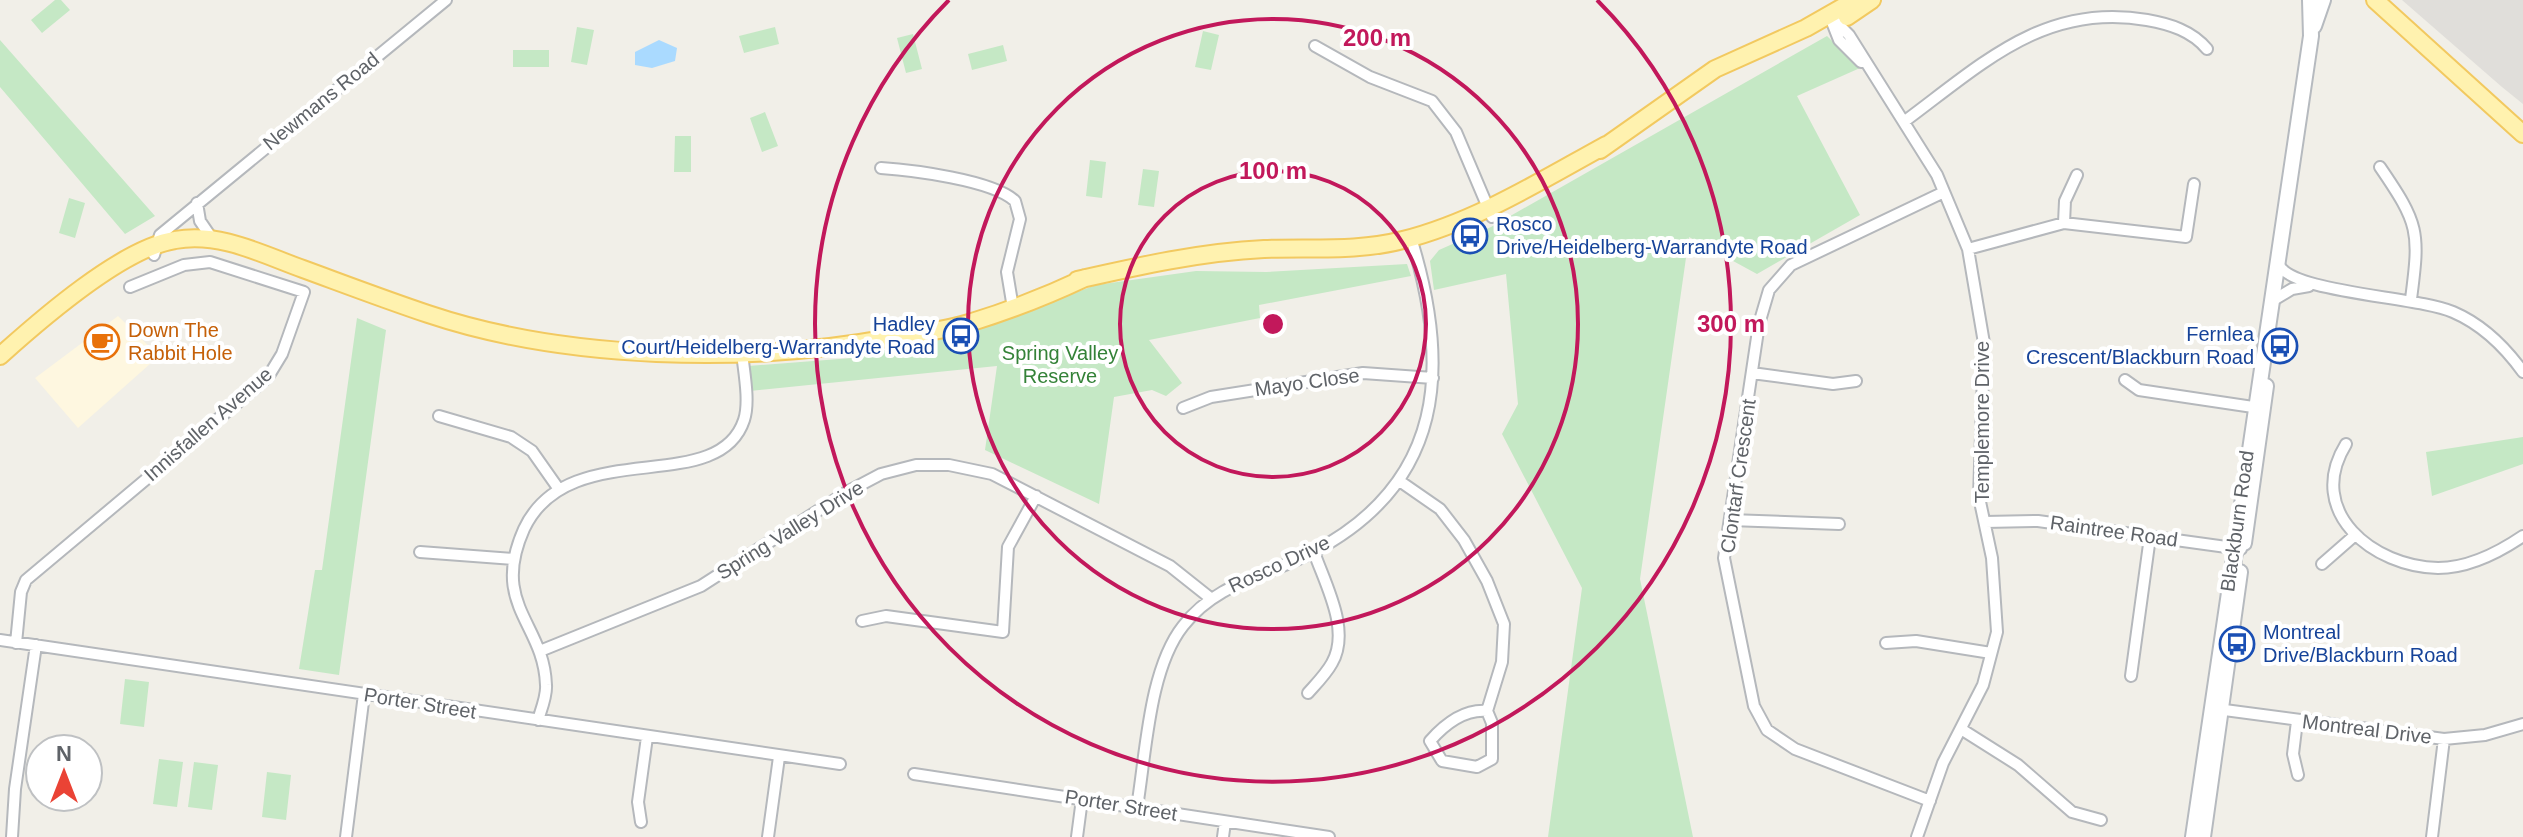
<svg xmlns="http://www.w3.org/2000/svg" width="2523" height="837" font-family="Helvetica,sans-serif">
  <rect width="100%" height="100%" fill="#f1efe8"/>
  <path fill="#fef7e0" d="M118 316 159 356 78 428 35 378Z"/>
  <path fill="#e0deda" d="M2402 0H2523V104L2502 87Z"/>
  <path fill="#c5e8c5" d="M55 0H61L70 10 42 33 31 20Z
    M577 27 594 30 587 65 571 62Z
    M775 27 779 44 744 53 739 36Z
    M1203 31 1219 35 1211 70 1195 67Z
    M913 34 922 69 906 73 897 38Z
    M1827 36 1860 68 1797 96 1860 215 1757 274 1689 237 1640 579 1693 837H1548L1582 588 1502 434 1518 404 1506 274 1434 290 1430 261 1439 250 1491 227Z
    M0 40 155 216 125 234 0 87Z
    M1003 45 1007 61 972 70 968 54Z
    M513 50H549V67H513Z
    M765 112 778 146 762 152 750 118Z
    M675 136H691V172H674Z
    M1090 160 1106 162 1102 198 1086 196Z
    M1143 169 1159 171 1154 207 1138 205Z
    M69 198 85 203 75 238 59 233Z
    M1407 264 1411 276 1259 305 1260 318 1149 340 1182 383 1166 396 1152 390 1114 397 1099 504 985 450 997 366 750 391 748 366 852 358 982 327 1096 285 1196 271 1266 272Z
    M357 318 386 330 339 675 299 669 315 570H322Z
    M2523 437V464L2432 496 2426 452Z
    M125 679 149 682 144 727 120 724Z
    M159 759 183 762 177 807 153 804Z
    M194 762 218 765 212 810 188 807Z
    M267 772 291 775 286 820 262 817Z"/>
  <path fill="#aadaff" d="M659 40 677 48 675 61 652 68 635 65V52Z"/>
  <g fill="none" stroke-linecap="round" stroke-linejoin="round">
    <g stroke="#b5b8bc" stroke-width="14">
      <path id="minor" d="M1830 16 1849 35 1937 175 1968 249 1984 343 1979 497 1992 558 1997 632 1983 685 1943 763 1917 837
        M1830 17 1839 40 1861 62
        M1315 46 1370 77 1432 101 1456 132 1492 217
        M1905 121C1982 64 2045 2 2147 20 2170 24 2192 31 2207 49
        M2380 167C2419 224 2420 231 2411 299
        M881 168C911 170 993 180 1015 201L1020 219 1007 272 1013 308
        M197 203 200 221 213 240
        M2064 223 2065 201 2077 175
        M1968 249 2064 223 2186 237 2194 184
        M154 255 160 235 446 0
        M2278 263C2288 293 2417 296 2453 312 2481 324 2505 347 2523 372
        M2272 301 2292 289 2309 286
        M1752 373 1833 384 1856 381
        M2125 380 2139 390 2253 407
        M1183 408 1211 397 1363 373 1433 378
        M439 416 511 437 532 451 558 488
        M2346 444C2304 512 2374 567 2438 568 2469 568 2498 553 2523 536
        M1401 482 1440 509 1464 540 1487 581 1504 624 1502 662 1487 711 1492 723V759L1477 767 1442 761 1430 741C1445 724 1464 709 1487 711
        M1730 520 1839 524
        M1985 522 2038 521 2241 549
        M420 552 514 559
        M2322 564 2354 536
        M862 621 886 616 1003 632 1008 547 1036 496
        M0 640 840 764
        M16 643 21 592 26 580 268 377 282 354 304 292 210 262 184 265 130 287
        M1886 643 1916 641 1991 653
        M540 651 701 586 847 492 881 474 916 465H949L992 474 1170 566 1209 597
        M2131 676 2150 537
        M1308 693C1316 684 1326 674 1332 663 1351 630 1325 584 1314 552
        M2217 709 2444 739 2485 735 2523 724
        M538 720C541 710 547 696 546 685 544 623 490 605 524 529 569 433 718 499 744 420 750 402 744 372 742 353
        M2297 721 2293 754 2298 775
        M1961 729 2018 765 2072 812 2101 820
        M914 774 1329 837
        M1930 801 1795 749 1767 730 1754 706 1724 558 1759 324 1769 290 1791 265 1944 192
        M1137 807C1146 753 1149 669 1183 626 1217 582 1266 577 1313 552 1445 483 1451 367 1411 238
        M641 822 638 802 647 737
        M12 837 15 789 36 645
        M346 837 364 694
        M768 837 779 757
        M1077 837 1082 799
        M1223 837 1225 822
        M2432 837 2444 739"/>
    </g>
    <g stroke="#b6babf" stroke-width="18">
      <path id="secondary" d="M2314 26 2323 0
        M2244 543 2266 386
        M2193 837 2311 36 2310 0
        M2203 837 2240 572"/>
    </g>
    <g stroke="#f2c960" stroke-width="20">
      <path id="primary" d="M2375 0 2523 134
        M1847 17 1872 0
        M1600 150 1715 69 1806 28 1855 0
        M1077 280C1139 266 1201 252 1264 249 1310 247 1357 252 1403 240 1475 222 1542 180 1606 145
        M0 356C40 320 122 248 175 240 221 232 261 254 303 269 344 284 386 300 428 314 565 360 747 364 889 338 917 333 945 331 972 322 1011 310 1049 295 1085 278"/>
    </g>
    <use href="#minor" stroke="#fff" stroke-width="10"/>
    <use href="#secondary" stroke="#fff" stroke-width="14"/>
    <use href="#primary" stroke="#fff2af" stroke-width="16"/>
  </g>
  <g fill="none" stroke="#c2185b" stroke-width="4">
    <circle cx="1273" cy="324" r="153"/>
    <circle cx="1273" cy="324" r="305"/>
    <path d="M1597 0A458 458 0 1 1 949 0"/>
  </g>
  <defs>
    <g id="bus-ring" transform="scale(1.8)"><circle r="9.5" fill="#fff" stroke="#1a4fb4" stroke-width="1.5"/><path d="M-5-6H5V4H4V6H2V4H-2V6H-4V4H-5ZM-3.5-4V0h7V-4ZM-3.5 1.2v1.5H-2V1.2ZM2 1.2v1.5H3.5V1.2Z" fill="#1a4fb4"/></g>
    <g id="cafe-ring" transform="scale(1.8)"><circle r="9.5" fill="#fff" stroke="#e8710a" stroke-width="1.5"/><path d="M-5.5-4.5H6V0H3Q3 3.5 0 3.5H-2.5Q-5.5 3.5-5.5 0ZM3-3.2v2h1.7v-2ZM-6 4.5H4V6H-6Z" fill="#e8710a"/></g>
  </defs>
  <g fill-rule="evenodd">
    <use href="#bus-ring" x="1470" y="236"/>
    <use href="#bus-ring" x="961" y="336"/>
    <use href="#cafe-ring" x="102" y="342"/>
    <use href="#bus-ring" x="2280" y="346"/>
    <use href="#bus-ring" x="2237" y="644"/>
  </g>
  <g text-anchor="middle" stroke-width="8" stroke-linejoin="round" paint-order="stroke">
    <g font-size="20" fill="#5f6368" stroke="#fff">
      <text transform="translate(321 101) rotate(-39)" y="7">Newmans Road</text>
      <text transform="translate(1307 382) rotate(-8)" y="7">Mayo Close</text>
      <text transform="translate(1982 422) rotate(-90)" y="7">Templemore Drive</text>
      <text transform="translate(208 424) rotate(-41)" y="7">Innisfallen Avenue</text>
      <text transform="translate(1738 476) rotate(-82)" y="7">Clontarf Crescent</text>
      <text transform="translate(2237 521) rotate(-82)" y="7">Blackburn Road</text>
      <text transform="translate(790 530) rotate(-32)" y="7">Spring Valley Drive</text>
      <text transform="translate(2114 531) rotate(8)" y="7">Raintree Road</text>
      <text transform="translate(1279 564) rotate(-25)" y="7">Rosco Drive</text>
      <text transform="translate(420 703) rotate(9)" y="7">Porter Street</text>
      <text transform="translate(2367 729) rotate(7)" y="7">Montreal Drive</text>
      <text transform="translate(1121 805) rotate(9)" y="7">Porter Street</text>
    </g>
    <g font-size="20" fill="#164399" stroke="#fff" text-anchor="start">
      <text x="1496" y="231">Rosco<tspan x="1496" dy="23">Drive/Heidelberg-Warrandyte Road</tspan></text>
      <text x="935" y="331" text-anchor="end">Hadley<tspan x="935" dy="23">Court/Heidelberg-Warrandyte Road</tspan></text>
      <text x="2254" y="341" text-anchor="end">Fernlea<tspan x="2254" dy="23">Crescent/Blackburn Road</tspan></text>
      <text x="2263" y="639">Montreal<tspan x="2263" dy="23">Drive/Blackburn Road</tspan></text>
    </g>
    <g font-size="20" fill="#c56008" stroke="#fff" text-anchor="start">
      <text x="128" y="337">Down The<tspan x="128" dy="23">Rabbit Hole</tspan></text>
    </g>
    <g font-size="20" fill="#348238" stroke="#fff">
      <text x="1060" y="360">Spring Valley<tspan x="1060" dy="23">Reserve</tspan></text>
    </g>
  </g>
  <circle cx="1273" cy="324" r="12" fill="#c2185b" stroke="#fff" stroke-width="4"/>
  <g font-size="24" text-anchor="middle" font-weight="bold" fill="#c2185b" stroke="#fff" stroke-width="8" stroke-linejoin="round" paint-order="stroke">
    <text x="1377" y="46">200 m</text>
    <text x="1273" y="179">100 m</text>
    <text x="1731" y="332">300 m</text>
  </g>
  <g transform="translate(64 773)"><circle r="38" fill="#ffffff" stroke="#bfc1c3" stroke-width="2"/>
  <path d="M0-6L14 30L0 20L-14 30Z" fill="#ea4335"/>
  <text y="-12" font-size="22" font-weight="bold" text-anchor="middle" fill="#5f6368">N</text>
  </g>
</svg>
